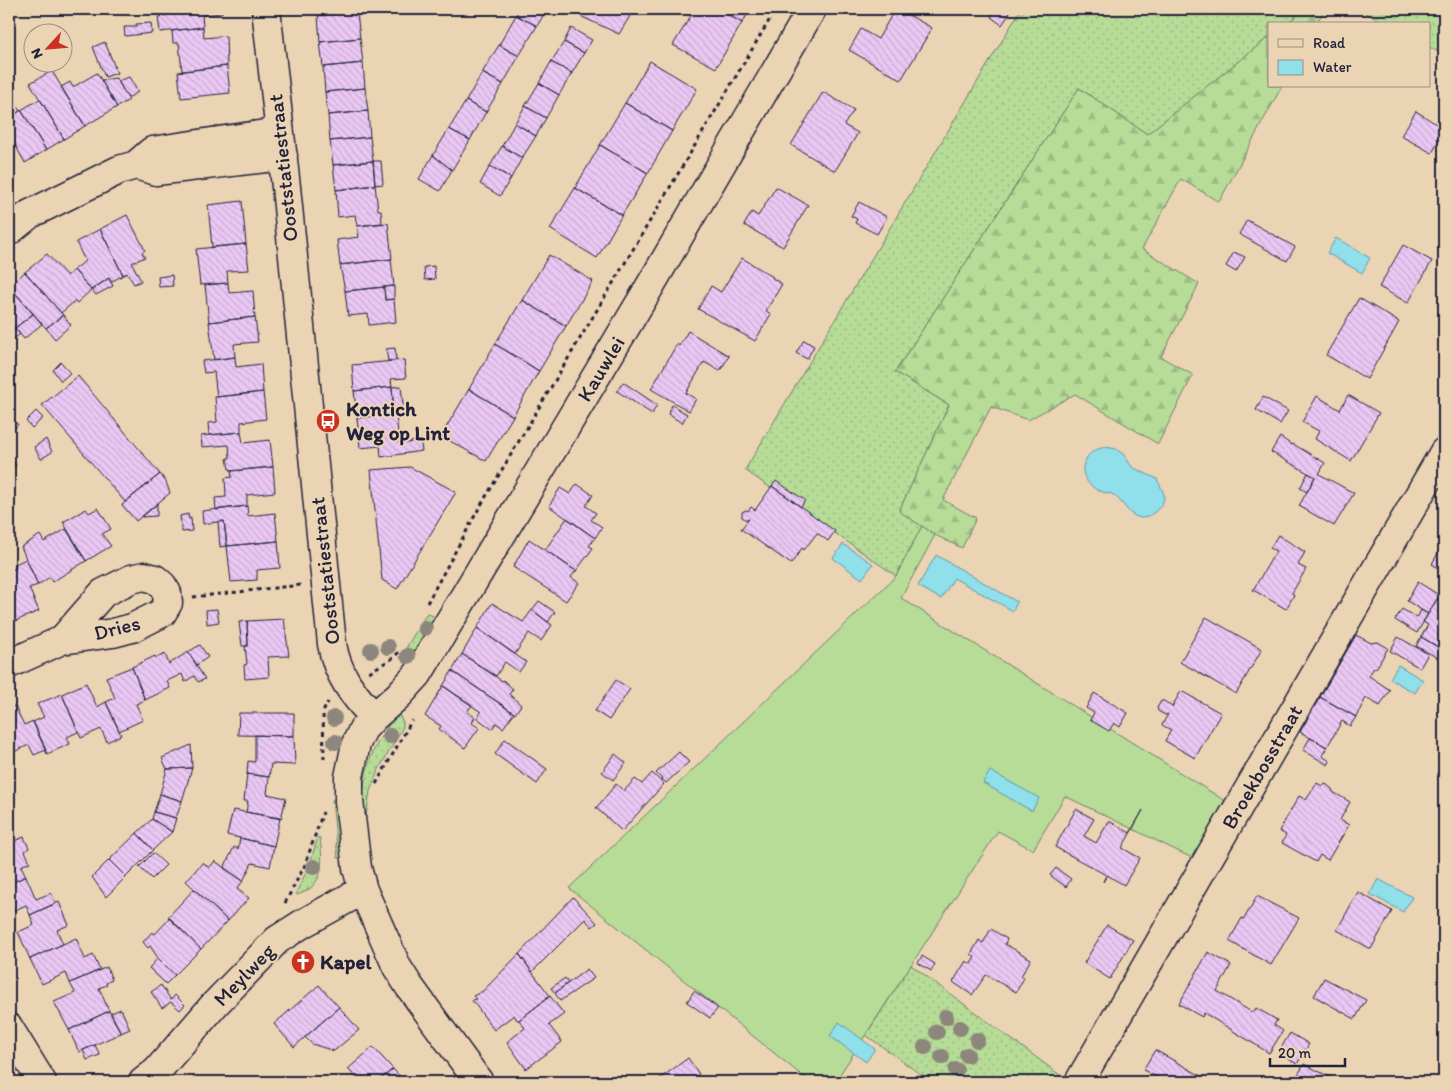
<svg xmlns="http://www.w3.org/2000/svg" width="1453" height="1091" font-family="Itim,sans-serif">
  <defs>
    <pattern id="grass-dots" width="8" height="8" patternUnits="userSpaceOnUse" patternTransform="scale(1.25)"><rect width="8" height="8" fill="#b6dc97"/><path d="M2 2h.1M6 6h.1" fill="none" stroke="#9cbc83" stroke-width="1.8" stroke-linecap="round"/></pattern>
    <pattern id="forest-firs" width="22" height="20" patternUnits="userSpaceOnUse" patternTransform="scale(1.25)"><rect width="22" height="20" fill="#b6dc97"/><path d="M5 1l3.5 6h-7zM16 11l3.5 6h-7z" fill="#9cbc83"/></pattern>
    <pattern id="building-back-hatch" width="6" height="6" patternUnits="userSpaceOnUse" patternTransform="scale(1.25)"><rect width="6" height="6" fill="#ebc8f4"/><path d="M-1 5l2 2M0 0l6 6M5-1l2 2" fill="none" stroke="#c9acd2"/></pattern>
  </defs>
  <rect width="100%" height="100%" fill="#ebd4b4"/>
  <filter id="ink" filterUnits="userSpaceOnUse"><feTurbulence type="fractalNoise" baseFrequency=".02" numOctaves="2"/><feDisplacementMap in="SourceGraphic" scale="10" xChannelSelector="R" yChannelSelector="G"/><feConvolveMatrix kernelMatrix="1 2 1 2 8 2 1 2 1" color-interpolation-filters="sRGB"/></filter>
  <g filter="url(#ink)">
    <path fill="url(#grass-dots)" stroke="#6c7f69" d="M1021 9H1305L1286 24H1269V37L1147 134 1079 88 895 372 949 405 899 511 922 526 896 576 745 470Z
      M1358 9H1444V55L1429 47V24H1386Z
      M427 613 437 618 409 664 400 658Z
      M398 713 403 722V727L378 771 370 791 365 823C359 779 369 748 398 713Z
      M335 799 342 857 338 858 332 800Z
      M318 837 320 838C323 863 325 886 297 895L296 893 310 864Z
      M911 965 1060 1075 1056 1082H931L866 1035Z"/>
    <path fill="url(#forest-firs)" stroke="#6c7f69" d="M1305 9H1325L1316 24H1286Z
      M1269 37V86H1282L1219 202 1181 179 1142 249 1199 284 1161 357 1193 375 1158 444 1075 394 1028 420 991 407 943 500 976 518 962 548 935 535 899 511 949 405 895 372 1079 88 1147 134Z"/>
    <path fill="#b6dc97" stroke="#6c7f69" d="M922 526 935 535 901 598 1227 802 1194 859 1065 796 1033 850 998 831 835 1082H810L569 888 896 576Z"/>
    <path fill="#8fe0eb" stroke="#6394a5" d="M1336 238 1370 258 1362 273 1327 253Z
      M1106 447 1116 449 1124 455 1132 467 1157 479C1159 484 1164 491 1164 497 1164 507 1146 522 1137 517 1127 513 1123 502 1115 496 1110 492 1102 493 1097 490 1087 484 1079 473 1085 461 1089 452 1096 449 1106 447Z
      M843 544 873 564 862 579 833 558Z
      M936 555 1017 602 1013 611 954 578 941 599 918 586Z
      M1398 665 1423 680 1415 693 1390 679Z
      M990 771 1039 798 1032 811 983 783Z
      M1378 879 1412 897 1403 912 1370 894Z
      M839 1022 875 1049 866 1062 830 1036Z"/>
    <path fill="url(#building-back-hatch)" stroke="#22223b" d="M165 9H221L222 13 202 15 203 27 160 32 158 17 165 16Z
      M343 9H368V12L357 13 360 38 320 42 318 16 343 13Z
      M520 9H547L537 26 516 15Z
      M565 9H613L630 16 619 34Z
      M695 9H719L742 23 716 68 673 45Z
      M719 9H751L742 23Z
      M895 9H898L932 28 901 80 849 50 861 29 878 39Z
      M996 9H1003L1010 13 1002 25 991 17Z
      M516 15 537 26 519 56 499 45Z
      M151 23 152 33 125 36 124 27H136V24Z
      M203 27 204 38 226 36 227 66 182 71 179 43H173L172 31Z
      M571 28 592 40 584 53 564 42Z
      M360 38 363 63 323 67 320 42Z
      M105 42 117 73 105 77 93 47Z
      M564 42 584 53 572 73 551 62Z
      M499 45 519 56 503 84 482 73Z
      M650 61 697 89 672 131 625 103Z
      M551 62 572 73 559 95 539 83Z
      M363 63 365 88 325 92 323 67Z
      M227 66 230 93 181 98 178 72Z
      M52 71 85 126 64 139 30 83Z
      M97 73 117 107 85 126 61 87 70 82 73 87Z
      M482 73 503 84 486 112 466 101Z
      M129 77 138 92 128 98 118 81Z
      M116 78 129 100 117 107 101 80Z
      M539 83 559 95 546 118 525 106Z
      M365 88 368 111 328 115 325 92Z
      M823 92 854 110 844 125 858 133 835 171 791 145Z
      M40 99 64 139 46 150 21 110Z
      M13 100 20 111 10 118 9 103Z
      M466 101 486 112 470 140 449 129Z
      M625 103 672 131 648 173 600 145Z
      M525 106 546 118 536 136 515 123Z
      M21 110 46 150 25 163 13 141 9 144V118Z
      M368 111 370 137 330 141 328 115Z
      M1416 111 1444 129V132L1432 153 1401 136Z
      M515 123 536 136 522 158 502 146Z
      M449 129 470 140 452 170 433 155Z
      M370 137 373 161 333 165 330 141Z
      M600 145 648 173 622 215 575 188Z
      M502 146 522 158 511 178 490 166Z
      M433 155 452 170 440 191 419 179Z
      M373 161 375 185 336 190 333 165Z
      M373 161H381L383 184 375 185Z
      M490 166 511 178 500 196 480 184Z
      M375 185 378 210H381L382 223 357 226 355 215 338 217 336 190Z
      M776 187 808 205 783 247 744 225 752 212 758 216Z
      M575 188 622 215 597 258 550 229Z
      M242 201 246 244 212 247 208 205Z
      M859 202 887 217 877 234 855 223 857 219 851 216Z
      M127 215 145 250 142 252 145 257 132 263 141 281 134 284 127 273 123 275 100 229Z
      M1247 220 1295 247 1287 261 1239 234Z
      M388 223 392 259 340 265 337 240 359 237 357 226Z
      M100 229 123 275 111 282 109 278 91 290 74 270 85 261 76 242Z
      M246 244 249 270 227 271 228 283 200 285 196 249Z
      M1403 245 1432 261 1408 303 1379 287Z
      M1234 252 1245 257 1236 272 1226 266Z
      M47 254 67 276 74 270 91 290 77 303 75 301 61 313 25 272Z
      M549 255 593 281 566 326 522 300Z
      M742 258 773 277 772 278 782 284 766 311 771 314 755 341 698 309 711 286 721 292Z
      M391 259 394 286 345 291 340 265Z
      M434 266 435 279 425 280 424 267Z
      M25 272 63 315 46 328 9 286Z
      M172 275 173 286 159 287 158 277Z
      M109 278 113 286 96 295 92 290Z
      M228 283 229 293 253 291 255 317 209 322 205 285Z
      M9 286 33 314 15 328 9 321Z
      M394 286V299L385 300 384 287Z
      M384 287 385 300 394 299 396 322 369 325 368 314 348 316 345 291Z
      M1359 298 1399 322 1367 379 1326 355Z
      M522 300 566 326 539 371 495 344Z
      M33 314 42 324 24 339 15 328Z
      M63 315 71 325 55 339 46 328Z
      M255 317 258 342 234 344 235 357 214 360 209 322Z
      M15 328 20 334 9 343V333Z
      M688 331 729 356 720 371 704 362 686 393 696 399 689 411 651 389 677 344 679 346Z
      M804 340 814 346 807 359 796 353Z
      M495 344 539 371 513 416 469 389Z
      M395 348 396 360 388 361 386 349Z
      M235 357 236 367 261 364 263 392 217 397 214 372 204 373 202 361Z
      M404 360 406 378 391 379 392 387 354 391 352 365Z
      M61 362 70 373 61 381 53 370Z
      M78 376 160 474 125 502 42 405Z
      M623 382 657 405 652 414 617 391Z
      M401 386 404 413 394 414 392 387Z
      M392 387 394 414 357 418 354 391Z
      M469 389 513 416 486 461 441 436Z
      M263 392 266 419 241 422V432L209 435 208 423 217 422 215 397Z
      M1348 395 1379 413 1351 461 1315 439 1319 431 1302 422 1317 396 1340 410Z
      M1263 397 1288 411 1280 424 1256 410Z
      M672 405 687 414 682 423 668 414Z
      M36 411 43 418 32 428 26 421Z
      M9 414 18 425 10 432 9 430Z
      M394 414H396L399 443H408L420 439 422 451 381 457 380 446 360 448 357 418Z
      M241 432 243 443 270 440 273 467 231 471V469H229L227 458H230L229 445 202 447 201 436Z
      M1280 437 1292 445 1293 444 1325 463 1319 474 1354 493 1334 526 1299 506 1315 477 1271 452Z
      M46 439 52 452 41 459 34 447Z
      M10 455 16 466 9 470V456Z
      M273 467 275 492 247 495V506L216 510 215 498 226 497 225 478 232 477 231 471Z
      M410 467 456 492 397 589 382 580 371 470Z
      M1308 473 1315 477 1307 492 1300 488Z
      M160 474 166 482 170 493 136 521 122 505Z
      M776 481 805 500 801 507 772 486Z
      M577 484 593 495 586 506 596 513 591 520 602 527 595 538 549 506 560 488 570 494Z
      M772 486 835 531 828 541 817 533 804 550 802 548 791 564 741 529 749 519 746 520 742 517V512L746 510 748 511 751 507 755 510Z
      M157 504V516L142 517Z
      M247 506 248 516 275 513 278 541 227 546 224 521 203 524 202 511Z
      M98 508 111 529 102 534 111 546 86 561 63 522 86 509 89 513Z
      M188 514 189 519 191 518 192 531 182 532 180 516Z
      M567 518 595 538 589 546 593 548 576 571 545 550Z
      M224 521 227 546 220 547 218 522Z
      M66 529 86 561 52 582 50 577 38 585 21 547 40 535 44 542Z
      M1278 535 1305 552 1298 565 1306 569 1292 593 1294 595 1286 609 1253 590 1276 551 1270 548Z
      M529 539 576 571 571 577 579 583 566 601 513 567Z
      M278 541 280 568 257 570V580L231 582 227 546Z
      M1444 542V572L1432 564Z
      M26 559 38 585 29 588 39 611 13 622 9 612V571L16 568 15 564Z
      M1418 582 1442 597 1437 599 1428 614 1407 601Z
      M1442 597 1444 598V650L1421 637 1428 625 1423 622 1437 599Z
      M539 601 555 612 548 622 532 610Z
      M492 603 523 622 532 610 552 625 541 641 529 633 515 654 477 628Z
      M217 609 219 622 207 624 206 610Z
      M1402 609 1417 618 1421 610 1428 614 1417 633 1395 620Z
      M1206 617 1262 649 1236 694 1180 662Z
      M284 619 289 656 268 657 269 677 245 679 244 665 247 664 245 646H248L247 621Z
      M247 621 248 646H242L239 622Z
      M477 628 526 662 519 672 505 662 496 676 462 654Z
      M1356 635 1371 643 1378 642 1388 648 1377 667 1373 669 1369 676 1390 690 1380 706 1366 698 1356 717 1320 697Z
      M1398 637 1428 654 1420 668 1390 651Z
      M1421 637 1443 650 1438 658 1416 646Z
      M200 645 208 657 197 665 188 652Z
      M188 652 205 679 198 682 194 676 185 682 182 674 167 681 170 688 145 700 132 667 155 656 156 658 165 654 169 664Z
      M462 654 502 681 503 680 513 689 509 694 521 705 515 714 452 671Z
      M132 667 145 700 136 704 143 720 119 731 106 702 115 698 106 677Z
      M452 671 514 713 503 728 496 723 492 729 477 718 481 712 443 686Z
      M616 680 630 689 609 720 595 711Z
      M86 683 97 707 106 702 121 735 107 742 101 729 81 738 62 694Z
      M443 686 472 705 467 712 475 717 472 723 479 728 465 748 439 729 441 726 425 716Z
      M1181 691 1221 713 1195 758 1165 741 1171 730 1162 725 1168 714 1165 715 1158 711 1157 708 1161 701H1164L1172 707Z
      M1094 693 1128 713 1120 727 1114 723 1109 731 1090 720 1094 713 1086 708Z
      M62 694 78 732 67 737 70 744 47 754 33 722 44 717 37 704Z
      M1320 697 1356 717 1350 726 1342 721 1327 747 1300 732Z
      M15 706 24 725 33 721 46 750 34 755 29 745 9 754V708Z
      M239 713H294V736L238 735Z
      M255 735 294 736 295 765 271 764 269 777 247 774 248 761 255 762Z
      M1310 738 1327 747 1322 756 1330 761 1328 765 1303 750Z
      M505 739 547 769 537 784 495 754Z
      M191 745 192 768 167 769 162 758Z
      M679 752 689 762 666 783 656 773Z
      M615 754 626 763 613 780 602 772Z
      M192 768 182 801 160 794 167 769Z
      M652 773 664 784 622 831 596 808 616 784 624 791 635 779 642 784Z
      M247 774 269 777 267 794 286 798 281 819 246 812 248 801H244Z
      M1317 783 1322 786 1326 784 1332 789 1333 792 1350 802 1340 820 1349 825 1328 860 1320 855 1316 862 1282 843 1286 835 1279 831 1299 796 1306 800Z
      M160 794 182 801 176 818 154 812Z
      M1076 809 1094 819 1084 836 1096 843 1109 821 1130 833 1143 810 1122 848 1140 858 1124 885 1107 875 1103 882 1106 875 1055 847Z
      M233 810 280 818 274 846 227 835Z
      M154 812 176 818 172 832 152 819Z
      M152 819 172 832 153 850 137 833Z
      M137 833 153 850 126 877 109 860Z
      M24 837 29 848 25 851 30 862 21 866 26 876 9 884V843Z
      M240 838 274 846 270 867 252 863 243 881 224 868 234 847 238 849Z
      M153 853 166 865 152 879 139 867Z
      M109 860 126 877 106 897 92 877Z
      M215 861 243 881 237 889 249 898 228 921 186 881 203 862 209 868Z
      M1056 868 1071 879 1066 887 1050 875Z
      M26 876 36 899 51 893 56 903 30 915 26 905 9 913V884Z
      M194 889 228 921 201 949 168 917Z
      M1358 892 1392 911 1371 949 1337 930Z
      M1257 896 1299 918 1271 965 1229 941 1242 918 1244 919Z
      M573 897 597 923 592 927 585 919 532 972 519 954Z
      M59 902 69 925 57 930 63 944 30 959 18 932 34 925 30 915Z
      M170 918 201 949 175 975 158 958 150 946 148 948 143 942 152 932 155 934Z
      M1107 925 1133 940 1110 979 1084 963Z
      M991 929 1007 939 1005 944 1031 959 1021 976 1024 978 1016 992 986 975 972 995 953 982 966 961 971 964 975 957 971 954 979 940 983 943Z
      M76 938 85 959 93 955 100 970 70 983 66 973 42 984 30 959Z
      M1208 952 1231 965 1217 991 1253 1013 1256 1008 1277 1020 1274 1025 1283 1031 1269 1053 1204 1013 1202 1017 1179 1004Z
      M519 954 550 996 519 1020H517L514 1015 494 1030 472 1000 476 999 473 996 483 991Z
      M303 955 310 965 303 970 296 960Z
      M922 956 935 964 931 971 918 963Z
      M158 958 175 975 166 984 149 968Z
      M107 967 112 980 106 983 107 985 99 988 109 1011 69 1030 54 1002 75 993 70 983Z
      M587 969 594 978 560 1001 555 993Z
      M565 978 568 983 555 993 551 988Z
      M1324 978 1366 1000 1355 1019 1314 996Z
      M161 985 171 1000 175 995 185 1005 180 1010 171 1002 162 1008 151 992Z
      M319 985 339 1007 294 1047 274 1024Z
      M694 991 718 1008 710 1018 687 1002Z
      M550 996 564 1014 549 1025 562 1042 526 1069 507 1042 525 1028 519 1020Z
      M339 1007 359 1030 334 1051 312 1044 305 1037Z
      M121 1009 130 1029 121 1033 111 1013Z
      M109 1011 121 1033 79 1052 69 1030Z
      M1290 1033 1309 1044 1297 1064 1278 1053Z
      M95 1045 100 1055 87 1060 83 1050Z
      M373 1047 393 1069 377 1082H360L348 1069Z
      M1155 1050 1203 1077 1200 1082H1156L1159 1078 1143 1070Z
      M688 1058 699 1074 687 1082H659L658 1080Z
      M1304 1064 1340 1082H1294Z
      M393 1069 403 1080 402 1082H377Z"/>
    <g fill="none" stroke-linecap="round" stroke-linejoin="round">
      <g stroke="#22223b" stroke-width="31">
        <path id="minor" d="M266 9 286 187 332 644C337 674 353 695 374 717
          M136 165 156 171 283 156
          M9 231 30 214 119 170 136 165 152 151 279 132
          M9 664 62 640 113 633 132 628 162 613 168 603 167 593 162 585 155 579 144 576 131 579 103 593 62 640
          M9 1028 42 1082
          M143 1082 157 1071 215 1004 277 940 302 924 363 890
          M479 1082 409 986 397 967 363 890 357 868 349 801V777L356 744 363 729 374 717 399 695 418 674 646 293 812 9
          M1079 1082 1444 452"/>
      </g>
      <path stroke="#22223b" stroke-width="3" stroke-dasharray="4 4" stroke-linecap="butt" d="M193 597 301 585
        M427 603 478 510 776 9
        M369 672 393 658 399 652
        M324 759 323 712 328 702
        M376 784 412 720
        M285 903 305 865 323 812"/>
      <use href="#minor" stroke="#ebd4b4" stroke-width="28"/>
    </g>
    <g fill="#8d867b">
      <circle cx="425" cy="628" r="8"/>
      <circle cx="388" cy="647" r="8"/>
      <circle cx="371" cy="650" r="8"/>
      <circle cx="408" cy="656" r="8"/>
      <circle cx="334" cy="718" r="8"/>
      <circle cx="390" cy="736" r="8"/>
      <circle cx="335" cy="742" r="8"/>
      <circle cx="314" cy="867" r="8"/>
      <circle cx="946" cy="1017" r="8"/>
      <circle cx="960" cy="1028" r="8"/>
      <circle cx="937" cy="1032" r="8"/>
      <circle cx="977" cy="1040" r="8"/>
      <circle cx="925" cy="1047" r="8"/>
      <circle cx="967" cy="1055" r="8"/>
      <circle cx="942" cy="1057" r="8"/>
      <circle cx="956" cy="1070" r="8"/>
    </g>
  </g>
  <defs>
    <g id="bus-disc" transform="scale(1.25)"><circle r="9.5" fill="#c8321e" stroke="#ebd4b4"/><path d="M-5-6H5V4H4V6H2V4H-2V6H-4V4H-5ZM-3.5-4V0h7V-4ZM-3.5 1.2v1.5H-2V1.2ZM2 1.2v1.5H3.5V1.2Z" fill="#fff"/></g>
    <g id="church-disc" transform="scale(1.25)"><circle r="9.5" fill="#c8321e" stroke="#ebd4b4"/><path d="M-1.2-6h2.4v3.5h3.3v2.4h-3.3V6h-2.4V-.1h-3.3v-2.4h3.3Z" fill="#fff"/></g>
  </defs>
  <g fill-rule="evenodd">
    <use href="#bus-disc" x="328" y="421"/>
    <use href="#church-disc" x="303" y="962"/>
  </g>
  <g text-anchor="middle" stroke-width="4" stroke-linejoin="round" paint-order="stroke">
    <g font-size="21" fill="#22223b" stroke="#ebd4b4">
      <text transform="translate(283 168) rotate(-96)" y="7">Ooststatiestraat</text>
      <text transform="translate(601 369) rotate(-59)" y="7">Kauwlei</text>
      <text transform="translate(325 571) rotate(-96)" y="7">Ooststatiestraat</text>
      <text transform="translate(117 628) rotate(-14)" y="7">Dries</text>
      <text transform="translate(1262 767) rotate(-60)" y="7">Broekbosstraat</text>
      <text transform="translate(244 975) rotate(-46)" y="7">Meylweg</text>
    </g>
    <g font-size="21" font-weight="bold" fill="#22223b" stroke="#ebd4b4" text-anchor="start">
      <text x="346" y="416">Kontich<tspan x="346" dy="24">Weg op Lint</tspan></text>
      <text x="320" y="969">Kapel</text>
    </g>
  </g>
  <rect width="1453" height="1091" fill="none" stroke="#ebd4b4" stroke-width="30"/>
  <rect x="15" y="15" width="1423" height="1061" fill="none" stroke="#22223b" stroke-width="2" filter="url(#ink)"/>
  <rect x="1268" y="22" width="162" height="65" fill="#ebd4b4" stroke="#9b8d84"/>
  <rect x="1278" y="39" width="25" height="8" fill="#ebd4b4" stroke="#9b8d84"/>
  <text x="1313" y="48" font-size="15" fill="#22223b">Road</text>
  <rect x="1278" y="60" width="25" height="15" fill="#8fe0eb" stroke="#9b8d84"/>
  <text x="1313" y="72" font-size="15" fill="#22223b">Water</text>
  <g transform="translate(48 48) rotate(244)"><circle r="24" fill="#ebd4b4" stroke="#9b8d84"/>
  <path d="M0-4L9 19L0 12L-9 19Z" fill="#c8321e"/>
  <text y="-8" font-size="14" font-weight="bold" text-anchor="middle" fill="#22223b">N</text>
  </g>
  <path d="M1270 1058v8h75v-8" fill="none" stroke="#22223b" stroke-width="2.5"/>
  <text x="1278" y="1058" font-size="15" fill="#22223b" stroke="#ebd4b4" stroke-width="4" paint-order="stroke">20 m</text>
</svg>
